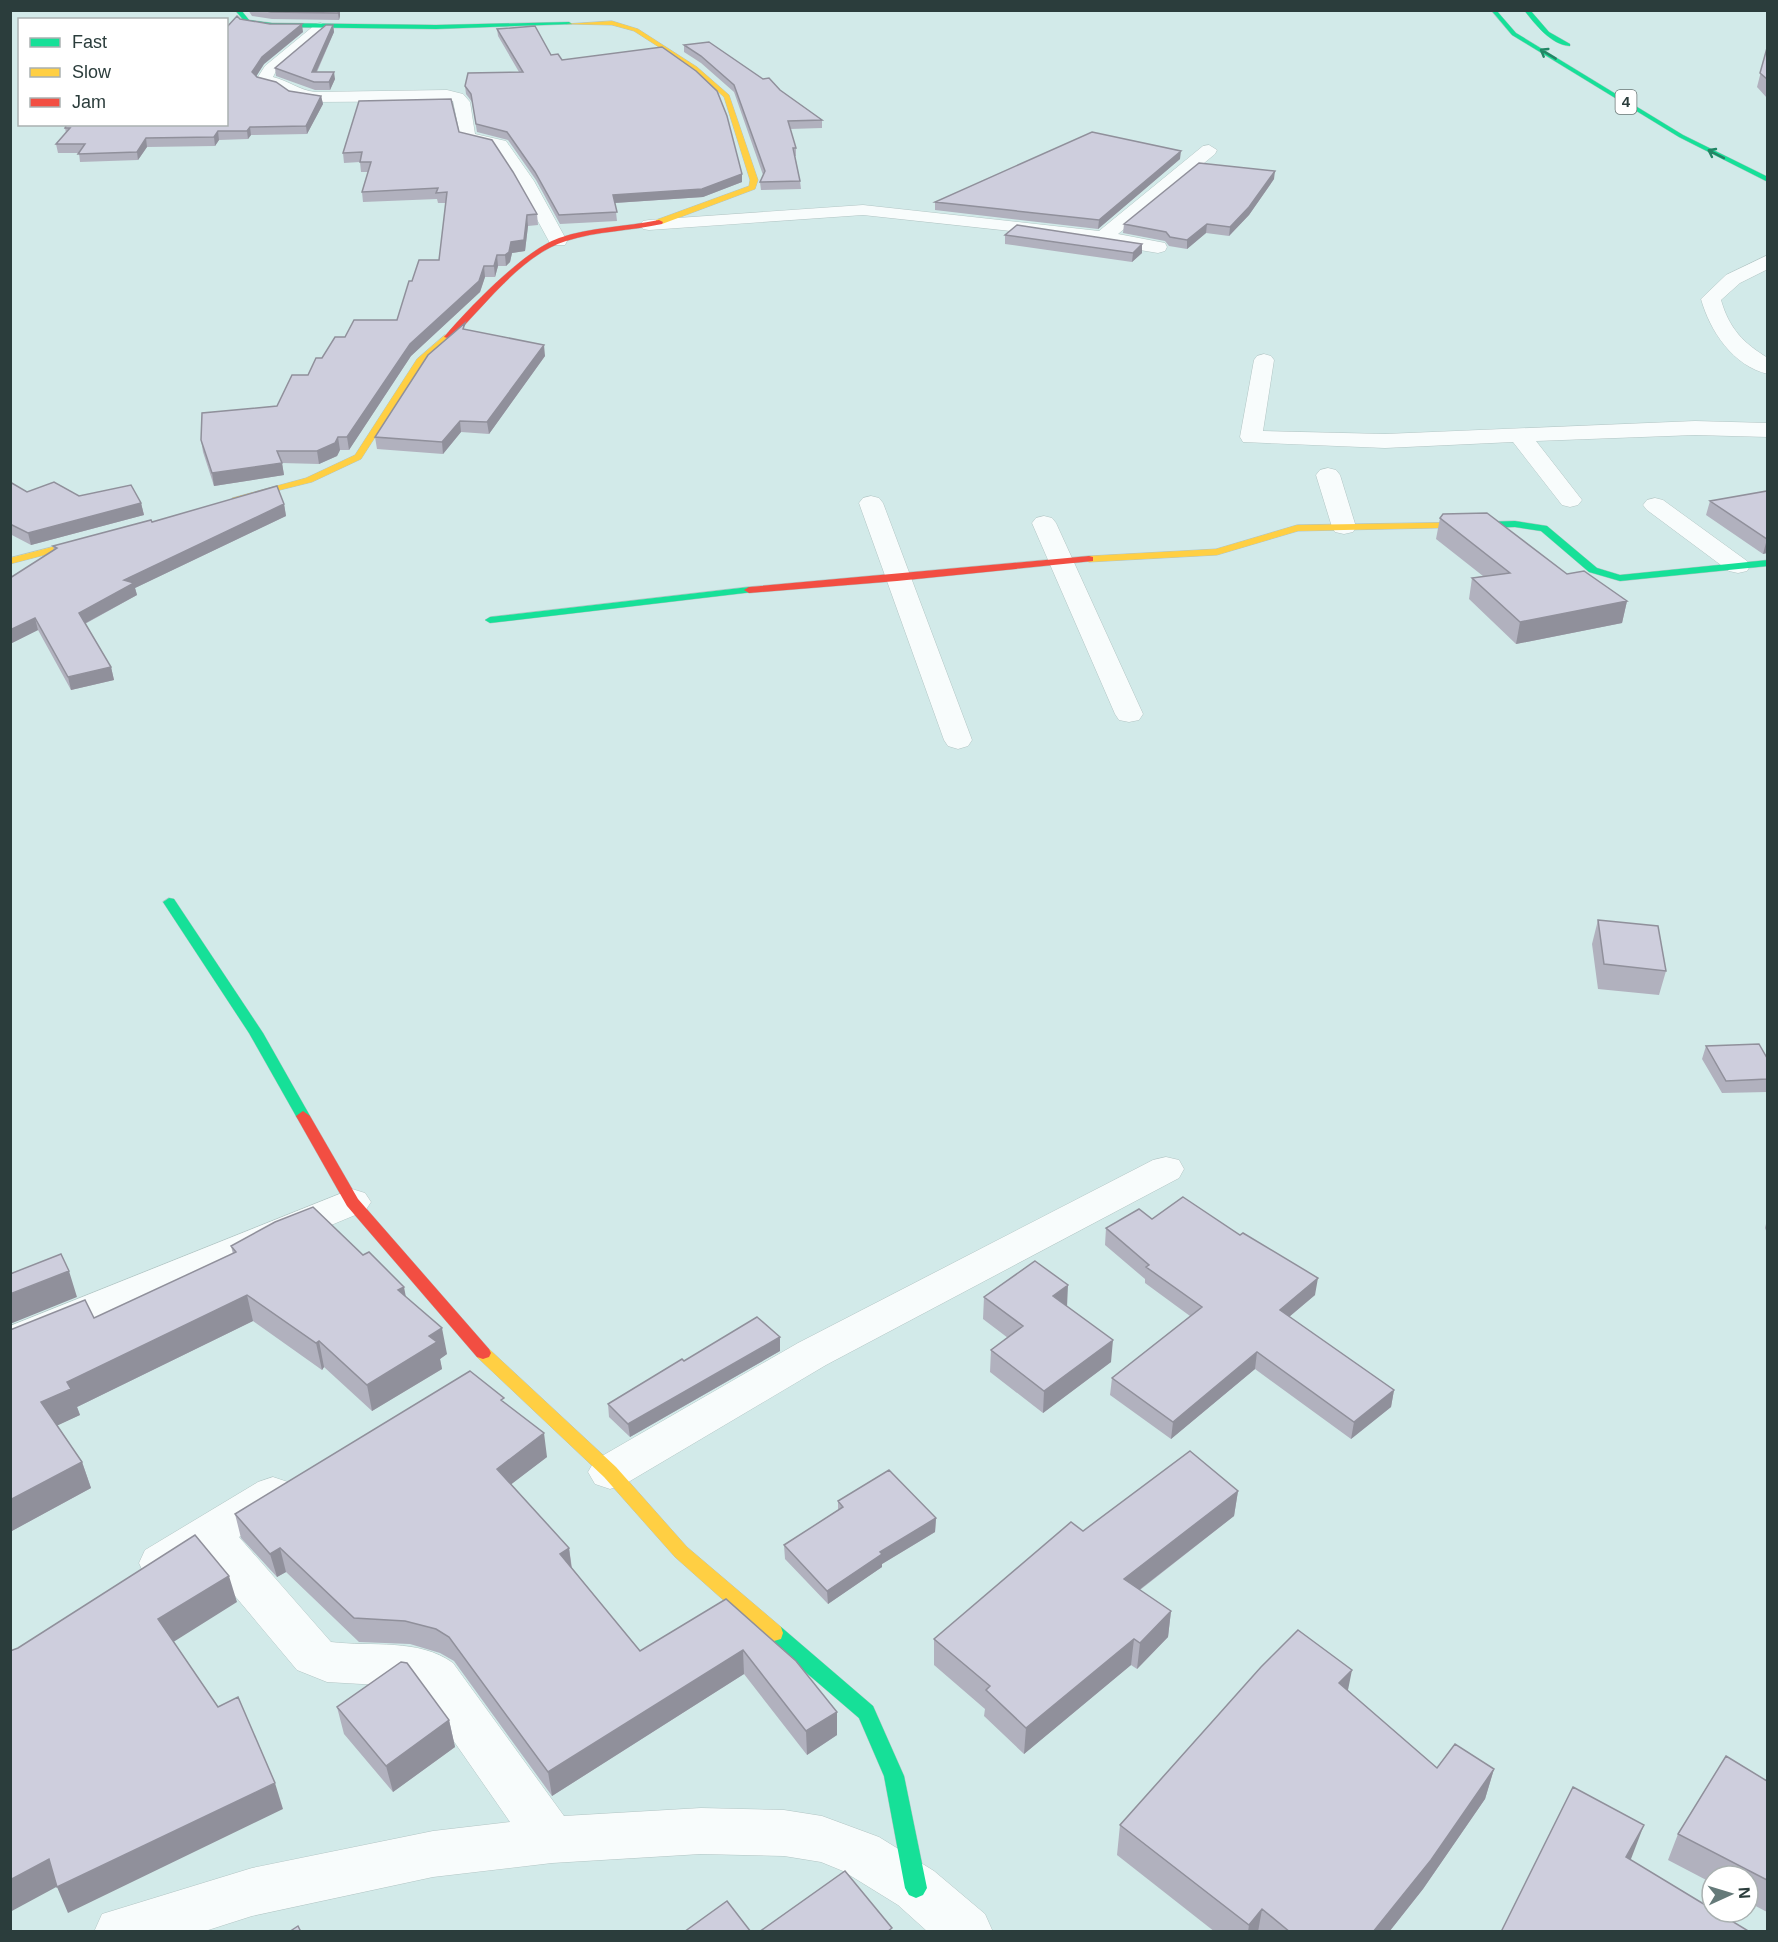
<svg xmlns="http://www.w3.org/2000/svg" width="1778" height="1942" font-family="Helvetica,sans-serif">
  <rect width="100%" height="100%" fill="#d2eae9"/>
  <g fill="none" stroke-linecap="round" stroke-linejoin="round">
    <g stroke="#b2c5c4" stroke-width="1">
      <path id="street" d="M321 23 328 27 326 30 276 71 273 77C289 81 299 90 315 92L447 90 463 94 470 102 475 134 506 141 534 181 567 241 565 245H551L516 181 494 148 461 140 453 101 315 102 291 97 278 88 259 83 256 80 265 66 316 24Z
        M1209 145 1217 150 1215 154 1118 234 1165 243 1167 247 1165 251 1158 253 1056 236 863 215 649 230 643 229 640 225 643 221 649 220 863 205 1099 231 1203 146Z
        M1768 255V269L1740 283 1721 300C1729 328 1743 343 1768 358V374C1733 366 1710 331 1701 299L1726 275Z
        M1264 354 1271 356 1274 360 1263 431 1385 434 1695 421 1768 423V437L1695 435 1536 441 1582 500 1578 505 1570 507 1562 505 1513 442 1385 448 1243 442 1240 437 1254 360 1257 356Z
        M1328 468 1336 470 1340 475 1356 527 1353 532 1344 534 1335 532 1332 527 1316 475 1320 470Z
        M871 496 879 498 883 503 972 740 968 746 958 749 948 746 944 740 859 503 863 498Z
        M1655 498 1663 500 1747 561 1750 566 1747 571 1738 573 1729 571 1647 510 1643 505 1647 500Z
        M1044 516 1052 518 1056 523 1143 714 1139 720 1129 722 1119 720 1115 714 1032 523 1036 518Z
        M1166 1157 1179 1160 1184 1169 1179 1178 826 1365 625 1484 610 1489 595 1484 588 1472 595 1460 798 1343 1153 1160Z
        M352 1189 365 1193 371 1202 365 1211 10 1358V1326Z
        M273 1477 288 1482 295 1494 288 1506 239 1537 331 1642C371 1647 419 1638 453 1663L564 1816 701 1808 784 1810 822 1816 879 1837 934 1871 985 1914 993 1932H928L898 1905 843 1871 821 1862 784 1856 701 1854 552 1863 433 1877 252 1916 202 1932H94L102 1914 252 1868 433 1831 510 1822 419 1691 414 1687 327 1682 297 1670 204 1559C182 1573 172 1585 145 1576L139 1563 145 1550 258 1482Z"/>
    </g>
    <g stroke="#b2c5c4" stroke-width="1">
      <path id="fast" d="M235 10H241L249 20 272 23 436 25 569 22 572 24 436 29 272 27 245 22Z
        M1491 10H1496L1516 33 1683 135 1768 177V182L1679 137 1512 35Z
        M1524 10H1530L1549 32 1570 44V46C1551 45 1535 24 1524 10Z
        M1515 521 1547 526 1597 568 1620 575 1768 560V566L1620 581 1589 572 1541 531 1515 527 1479 528 1474 525 1479 522Z
        M749 587 754 590 753 592 490 623 485 620 490 617Z
        M169 898 174 899 263 1033 310 1116 308 1119H298L296 1116 249 1033 163 902Z
        M774 1625 781 1627 873 1706 904 1776 927 1888 923 1895 916 1898 909 1895 905 1888 884 1776 859 1718 767 1639 765 1633 767 1627Z"/>
    </g>
    <g stroke="#b2c5c4" stroke-width="1">
      <path id="slow" d="M612 21 638 29 697 67 729 95 758 180 755 189 662 224H656V220L749 186 750 180 724 97 693 69 634 31 612 25 566 24Z
        M445 335 452 337 423 363 361 459 312 482 232 502V498L306 478 355 455 417 359Z
        M1479 522 1482 523V527L1298 531 1217 555 1089 562 1084 559 1089 556 1216 549 1297 525Z
        M98 535 102 536V540L10 564V558Z
        M483 1347 489 1349 616 1467 687 1547 781 1627 783 1633 781 1639 774 1641 767 1639 675 1557 604 1477 477 1357 475 1353 477 1349Z"/>
    </g>
    <g stroke="#b2c5c4" stroke-width="1">
      <path id="jam" d="M659 220 663 222 662 224C630 231 597 231 566 241 521 255 484 307 451 339L444 337C469 308 523 251 559 238 591 227 626 227 659 220Z
        M1089 556 1093 557V561L897 581 749 593 744 590 749 587Z
        M303 1111 310 1116 358 1199 489 1349 491 1353 489 1357 483 1359 477 1357 347 1206 296 1116Z"/>
    </g>
    <use href="#street" fill="#f8fcfc" fill-rule="evenodd"/>
    <use href="#fast" fill="#16e098" fill-rule="evenodd"/>
    <use href="#slow" fill="#ffcf43" fill-rule="evenodd"/>
    <use href="#jam" fill="#f24e42" fill-rule="evenodd"/>
  </g>
  <path fill="#b1b1be" d="M248 10H340V16L339 20 272 19 252 16Z
    M240 19 303 32 264 64 256 76 289 91 321 96 323 104 307 134 251 135 248 139 219 140 215 146 147 147 138 160 80 162 79 153H58L56 144 66 133 65 128 226 124Z
    M333 25 334 32 317 72 335 79 330 90H315L276 76 275 68Z
    M497 29 562 60 742 174V182L703 197 615 203 617 221 560 224 536 180 508 140 477 132 472 102 466 94 465 86 519 72 498 36Z
    M684 45 780 90 822 120V128L790 129 796 148V156H795L800 181 801 189 761 190 760 182 763 175 734 92 701 63 684 52Z
    M1767 48V98L1757 87Z
    M459 132 537 214 538 225 528 226 525 251 512 253 510 262 506 266H498L495 277H485L480 292 411 356 349 450H340L337 456 319 464 282 463 284 475 214 486 203 452 201 440 277 406 308 375 322 358 345 337 397 320 412 281 439 260 446 203H438L437 199 363 202 362 192 368 172H361L360 162 344 163 343 153Z
    M1180 159 1098 229 935 210V202Z
    M1274 179 1249 215 1229 236 1206 233 1187 249 1169 246 1165 241 1123 233 1124 224Z
    M1005 235 1142 253 1132 262 1005 244Z
    M465 329 545 356 489 434 461 432 443 454 377 449 375 437Z
    M10 482 27 492 79 496 141 503 144 515 31 545 10 534Z
    M1767 491V553L1763 554 1706 515 1710 501Z
    M284 504 286 516 135 588 137 595 85 624 111 667 114 680 71 690 38 630 10 644 54 551 53 546 152 522Z
    M1440 518 1627 601 1622 623 1516 644 1469 599 1472 578 1483 576 1436 539Z
    M1598 920 1666 971 1659 995 1598 989 1592 944Z
    M1706 1046 1767 1058V1092L1722 1093 1702 1059Z
    M1152 1219 1315 1295 1289 1317 1394 1390 1391 1407 1351 1439 1255 1369 1171 1439 1110 1395 1112 1378 1190 1316 1145 1283V1279L1105 1245 1106 1228Z
    M1767 1220V1233L1765 1228Z
    M231 1246 406 1297 447 1354 440 1359 442 1369 372 1411 324 1367 322 1370 253 1321 77 1407 80 1415 57 1425 82 1462 91 1488 10 1532 94 1318 233 1254Z
    M984 1297 1067 1306 1111 1362 1043 1413 990 1372 991 1350 1008 1338 983 1319Z
    M780 1351 630 1437 609 1417 608 1404 684 1361Z
    M505 1403 547 1457 511 1484 569 1548 572 1568 640 1651 726 1599 837 1712V1735L807 1755 744 1674 552 1796 454 1661 440 1653 410 1644 359 1642 286 1572 277 1577 241 1538 235 1514Z
    M1238 1491 1234 1516 1140 1590 1171 1611 1168 1637 1137 1669 1131 1665 1024 1754 984 1716 985 1709 934 1665V1639L1083 1531Z
    M838 1501 936 1518 935 1532 882 1564V1567L828 1604 785 1559 784 1545 838 1510Z
    M1348 1691 1437 1768 1494 1769 1485 1799 1423 1889 1389 1932H1215L1117 1855 1120 1825Z
    M337 1707 449 1720 455 1747 393 1792 344 1734Z
    M1767 1781V1912L1748 1902V1876H1712V1883L1668 1860 1678 1834Z"/>
  <path fill="#90909b" d="M339 10H340V16L339 20 338 13Z
    M302 24 303 32 264 64 254 80 252 72 262 57Z
    M333 25 334 32 313 79 312 72Z
    M334 72 335 79 330 90 329 82Z
    M321 96 323 104 307 134 306 126Z
    M250 127 251 135 248 139 247 131Z
    M218 131 219 140 215 146 214 137Z
    M146 138 147 147 138 160 137 152Z
    M1181 151 1180 159 1098 229 1099 220Z
    M1275 171 1274 179 1249 215 1229 236 1230 227Z
    M742 174V182L703 197 614 203 613 195Z
    M527 215 528 226 525 251 512 253 510 262 506 266 505 255 511 242Z
    M1207 224 1206 233 1187 249V240Z
    M1142 244V253L1132 262 1133 253Z
    M497 255 498 266 495 277 494 266Z
    M484 266 485 277 480 292 411 356 349 450 347 437 410 344Z
    M544 345 545 356 489 434 487 422Z
    M460 421 461 432 443 454 442 442Z
    M338 437 340 450 337 456 319 464 317 451Z
    M282 463 284 475 214 486 212 473Z
    M141 503 144 515 31 545 28 533Z
    M284 504 286 516 135 588 137 595 82 625 79 613 124 580Z
    M1767 539V553L1763 554Z
    M1627 601 1622 623 1516 644 1520 622Z
    M35 618 38 630 10 644V630Z
    M111 667 114 680 71 690 68 677Z
    M69 1271 77 1297 10 1324V1294Z
    M1318 1278 1315 1295 1277 1327 1280 1310Z
    M1068 1285 1067 1307 1053 1296Z
    M404 1287 409 1313 398 1290Z
    M247 1295 253 1321 77 1407 80 1415 50 1429 41 1402 67 1382Z
    M442 1328 447 1354 440 1359 442 1369 372 1411 367 1385 429 1336Z
    M780 1337V1351L630 1437 628 1424Z
    M1113 1340 1111 1362 1043 1413 1044 1391Z
    M319 1341 324 1367 322 1370 316 1343Z
    M1257 1352 1255 1369 1171 1439 1173 1422Z
    M1394 1390 1391 1407 1351 1439 1354 1422Z
    M544 1433 547 1457 501 1492 497 1469Z
    M82 1462 91 1488 10 1532V1500Z
    M1238 1491 1234 1516 1121 1604 1124 1579Z
    M936 1518 935 1532 882 1564V1567L828 1604 827 1591 880 1552Z
    M280 1548 286 1572 277 1577 270 1554Z
    M569 1548 572 1572 560 1554Z
    M229 1576 237 1602 167 1646 158 1619Z
    M1171 1611 1168 1637 1137 1669 1140 1643Z
    M1134 1639 1131 1665 1024 1754 1026 1728Z
    M743 1650 744 1674 552 1796 548 1772Z
    M1352 1670 1346 1700 1339 1683Z
    M837 1712V1735L807 1755 806 1731Z
    M449 1720 455 1747 393 1792 386 1766Z
    M1494 1769 1485 1799 1423 1889 1389 1932H1373Z
    M275 1783 283 1809 68 1913 57 1887Z
    M1644 1825 1631 1859 1614 1891 1626 1857Z
    M49 1859 60 1885 10 1912V1880Z
    M1262 1909 1258 1932H1248L1249 1925Z"/>
  <path fill="#cecedd" stroke="#90909b" stroke-width="1.5" d="M262 10H339L338 13 271 12Z
    M237 16 240 19 270 24H302L262 57 252 72 257 77 276 82 289 91 321 96 306 126 250 127 247 131H218L214 137 146 138 137 152 78 154 85 144H56L70 128H65L67 124H226V28Z
    M326 25H333L312 72H334L329 82H314L275 68Z
    M535 26 551 55 558 54 562 60 662 47 696 71 717 91 727 116 742 174 702 189 613 195 617 212 559 215 535 172 507 132 476 124 471 94 465 86 468 73 523 72 497 29Z
    M709 42 763 79 769 78 780 90 822 120 788 121 796 148H793L800 181 760 182 765 171 734 85 701 56 684 45Z
    M1767 48V79L1760 73Z
    M451 99 459 132 492 140 513 172 537 214 527 215 524 240 511 242 509 252 505 255H497L494 266H484L479 281 410 344 347 437H338L335 443 317 451H277L282 463 212 473 201 440 202 413 277 406 292 375H308L316 358H322L335 337H345L354 320H397L409 281H412L419 260H439L447 192 436 193 438 188 362 192 371 162H360L362 152 343 153 359 101Z
    M1092 132 1181 151 1099 220 935 202Z
    M1199 163 1275 171 1249 207 1230 227 1207 224 1187 240 1170 237 1166 232 1124 224Z
    M1017 225 1142 244 1133 253 1005 235Z
    M465 323 463 329 544 345 487 422 460 421 442 442 375 437 428 355Z
    M10 482 27 492 54 482 79 496 131 485 141 503 28 533 10 524Z
    M277 486 284 504 124 580 134 583 79 613 111 667 68 677 35 618 10 630V578L57 548 53 546 151 520 152 522Z
    M1767 491V539L1710 501Z
    M1487 513 1567 574 1584 571 1627 601 1520 622 1472 578 1510 573 1440 518 1443 514Z
    M1598 920 1658 926 1666 971 1604 964Z
    M1759 1044 1767 1058V1079L1726 1081 1706 1046Z
    M1183 1197 1240 1235 1243 1233 1318 1278 1280 1310 1394 1390 1354 1422 1257 1352 1173 1422 1112 1378 1202 1307 1146 1267 1149 1265 1106 1228 1139 1209 1152 1219Z
    M313 1207 363 1255 369 1252 404 1287 398 1290 442 1328 429 1336 437 1342 367 1385 319 1341 316 1343 247 1295 67 1382 71 1389 41 1402 82 1462 10 1500V1330L85 1300 94 1318 236 1252 231 1246 275 1222Z
    M61 1254 69 1271 10 1294V1274Z
    M1035 1261 1068 1285 1053 1296 1113 1340 1044 1391 991 1350 1023 1326 984 1297Z
    M757 1317 780 1337 628 1424 608 1404 682 1359 684 1361Z
    M470 1371 504 1398 501 1400 544 1433 497 1469 569 1548 560 1554 640 1651 726 1599 796 1661 837 1712 806 1731 743 1650 548 1772 449 1637 436 1629 405 1621 354 1618 280 1548 270 1554 235 1514Z
    M1190 1451 1238 1491 1124 1579 1171 1611 1140 1643 1134 1639 1026 1728 986 1690 990 1686 934 1639 1071 1522 1083 1531Z
    M889 1470 936 1518 880 1552 882 1554 827 1591 784 1545 843 1507 838 1501Z
    M195 1535 229 1576 158 1619 218 1707 238 1697 275 1783 57 1887 49 1859 10 1880V1651L18 1648Z
    M1298 1630 1352 1670 1339 1683 1437 1768 1455 1744 1494 1769 1431 1860 1373 1932H1290L1262 1909 1249 1925 1120 1825 1261 1667Z
    M401 1662 407 1663 449 1720 386 1766 337 1707Z
    M1726 1756 1767 1781V1880L1678 1834Z
    M1573 1787 1644 1825 1626 1857 1712 1909V1912H1717L1750 1932H1501Z
    M845 1871 892 1928 887 1932H759Z
    M727 1901 751 1932H684Z
    M298 1926 301 1932H289Z"/>
  <defs><path id="oneway-shaft" d="M-6 0H5M1.5-3L5.5 0L1.5 3" fill="none" stroke-width="1.6" stroke-linecap="round" stroke-linejoin="round" transform="scale(1.5)"/></defs>
  <g stroke="#228665">
    <use href="#oneway-shaft" transform="translate(1548 54) rotate(-149)"/>
    <use href="#oneway-shaft" transform="translate(1716 154) rotate(-153)"/>
  </g>
  <g text-anchor="middle" stroke-width="4.5" stroke-linejoin="round" paint-order="stroke">
    <rect fill="#fff" stroke="#6b7776" stroke-width="1.5" x="1615.5" y="90" width="21" height="24" rx="4.5"/>
    <g font-size="15" font-weight="bold" fill="#2b3d3c">
      <text x="1626" y="107">4</text>
    </g>
  </g>
  <rect width="1778" height="1942" fill="none" stroke="#2b3d3c" stroke-width="24"/>
  <rect x="18" y="18" width="210" height="108" fill="#ffffff" stroke="#aab1b1" stroke-width="1.5"/>
  <rect x="30" y="38" width="30" height="9" fill="#16e098" stroke="#aab1b1" stroke-width="1.5"/>
  <text x="72" y="48" font-size="18" fill="#2b3d3c">Fast</text>
  <rect x="30" y="68" width="30" height="9" fill="#ffcf43" stroke="#aab1b1" stroke-width="1.5"/>
  <text x="72" y="78" font-size="18" fill="#2b3d3c">Slow</text>
  <rect x="30" y="98" width="30" height="9" fill="#f24e42" stroke="#aab1b1" stroke-width="1.5"/>
  <text x="72" y="108" font-size="18" fill="#2b3d3c">Jam</text>
  <g transform="translate(1730 1894) rotate(86)"><circle r="28" fill="#ffffff" stroke="#aab1b1" stroke-width="1.5"/>
  <path d="M0-4.5L10 22L0 15L-10 22Z" fill="#657a79"/>
  <text y="-9" font-size="16" font-weight="bold" text-anchor="middle" fill="#2b3d3c">N</text>
  </g>
</svg>
